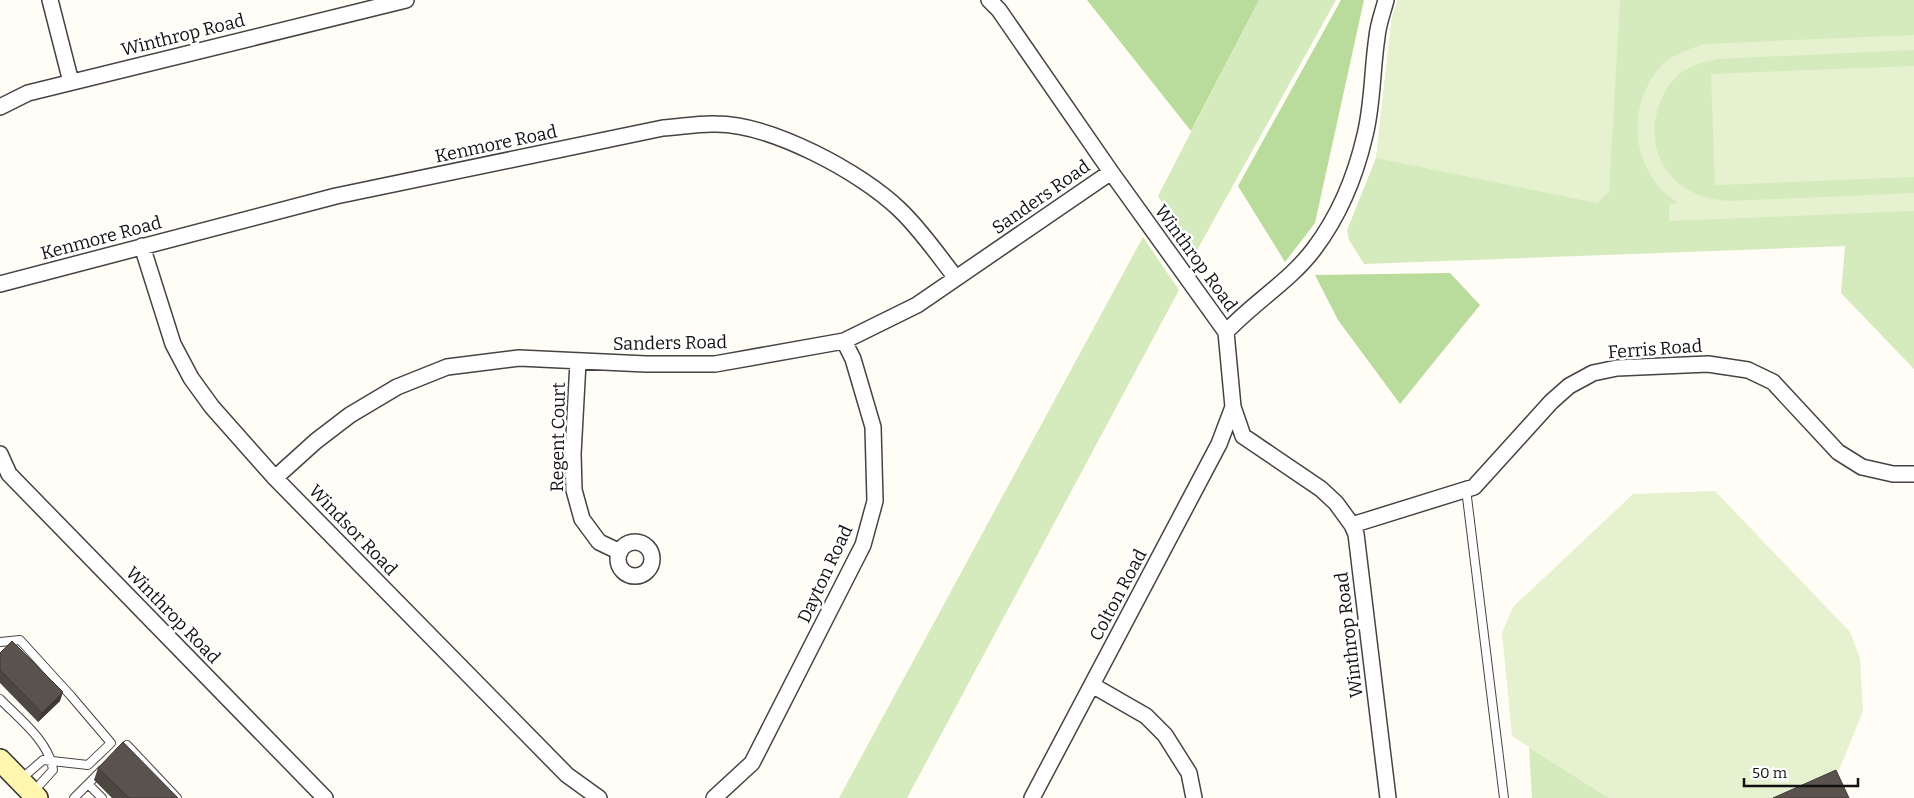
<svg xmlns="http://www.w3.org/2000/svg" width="1914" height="798" font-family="Bitter,serif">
  <rect width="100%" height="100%" fill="#fffdf5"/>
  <path fill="#d5ebbd" d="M1259 0H1336L1196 252 1158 196Z
    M1398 0H1914V369L1841 293 1845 246 1364 264 1349 240 1347 230 1376 158 1392 17Z
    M1143 237 1179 290 907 798H839Z
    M1529 747 1609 798H1532Z"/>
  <path fill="#b9dc9c" d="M1087 0H1259L1191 131Z
    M1341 0H1364L1315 223 1285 262 1238 186Z
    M1450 273 1480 305 1400 404 1338 320 1315 275Z"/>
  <path fill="#e6f2cf" d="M1398 0H1620L1609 192 1597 203 1376 158 1392 17Z
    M1914 35V50L1717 59C1703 62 1687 66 1676 77 1665 88 1659 102 1656 117 1647 165 1682 200 1730 201L1914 193V211L1669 221V204L1678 203C1672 198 1665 194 1660 188 1630 153 1630 103 1660 67 1671 55 1689 49 1704 44Z
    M1914 66V177L1715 185 1711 74Z
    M1715 491 1850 632 1860 658 1863 711 1840 768 1772 798H1609L1512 736 1502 633 1513 607 1633 494Z"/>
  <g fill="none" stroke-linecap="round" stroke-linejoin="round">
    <g stroke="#444" stroke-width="10">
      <path id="service" d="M1466 489 1504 798
        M0 642 20 640 71 696 111 743 88 765 43 760 20 780
        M0 699C19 719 49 741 53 770L33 792
        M120 752 127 745 177 798
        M88 784 102 770
        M74 798 88 784 102 798"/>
    </g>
    <g stroke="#444" stroke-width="18">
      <path id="minor" d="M50 0 71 82
        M989 0 999 10 1111 172 1226 332 1233 407 1243 436 1321 489 1336 503 1352 525 1356 534 1388 798
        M0 107 28 93 406 0
        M142 246 173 344 191 378 212 407 275 478 567 775 599 798
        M0 284 336 196 663 128C681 127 699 123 716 124 771 124 861 172 900 210 921 230 938 255 956 278
        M1226 332C1254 302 1290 281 1314 249 1339 216 1356 174 1365 135 1373 103 1372 69 1377 37 1378 24 1383 12 1386 0
        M578 362 573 454 574 490 582 519 599 542 620 552
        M0 454 9 474 325 798
        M275 478 316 441 350 415 397 387 447 367 519 358 646 364H715L844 341 917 305 1111 172
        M1352 525 1474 487 1551 402 1569 386 1593 373 1617 368 1708 364 1748 370 1773 382 1838 452 1862 467 1893 474H1914
        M618 559a17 17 0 1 1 34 0a17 17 0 1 1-34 0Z
        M1092 685 1146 716 1165 735 1189 773 1194 798
        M714 798 752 763 863 545 875 501 873 427 853 359 844 341
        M1032 798 1219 444 1233 407"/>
    </g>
    <g stroke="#333" stroke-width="24">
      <path id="secondary" d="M0 760 37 798"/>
    </g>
    <use href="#service" stroke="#fff" stroke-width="8"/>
    <use href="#minor" stroke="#fff" stroke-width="15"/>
    <use href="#secondary" stroke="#fff6b0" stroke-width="21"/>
  </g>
  <path fill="#4d4742" d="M0 653 60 701 38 722 0 683Z
    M98 768 178 798H112L94 780Z"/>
  <path fill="#3f3936" d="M63 692 60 701 38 722 42 713Z"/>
  <path fill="#5a524d" stroke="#3f3936" d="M12 641 63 692 42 713 0 670V653Z
    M123 742 178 798H129L98 768Z
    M1836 770 1849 798H1773Z"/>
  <g text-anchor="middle" stroke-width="5" stroke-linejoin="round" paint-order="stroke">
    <g font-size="18" fill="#111" stroke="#fff">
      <text transform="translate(183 35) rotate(-14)" y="6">Winthrop Road</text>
      <text transform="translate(496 144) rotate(-12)" y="6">Kenmore Road</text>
      <text transform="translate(1041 197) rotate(-35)" y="6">Sanders Road</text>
      <text transform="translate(101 238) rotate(-15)" y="6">Kenmore Road</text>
      <text transform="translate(1196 258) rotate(54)" y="6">Winthrop Road</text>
      <text transform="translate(670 343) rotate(-1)" y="6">Sanders Road</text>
      <text transform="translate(1655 349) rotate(-4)" y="6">Ferris Road</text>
      <text transform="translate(558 437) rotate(-89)" y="6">Regent Court</text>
      <text transform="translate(353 530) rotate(46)" y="6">Windsor Road</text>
      <text transform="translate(825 574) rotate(-65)" y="6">Dayton Road</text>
      <text transform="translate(1118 595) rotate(-62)" y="6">Colton Road</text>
      <text transform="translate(173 615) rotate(46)" y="6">Winthrop Road</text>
      <text transform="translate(1349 635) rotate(-97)" y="6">Winthrop Road</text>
    </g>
  </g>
  <path d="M1744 778v8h114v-8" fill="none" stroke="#111111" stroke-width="2.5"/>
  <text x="1752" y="778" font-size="15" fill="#111111" stroke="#ffffff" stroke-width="4" paint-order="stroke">50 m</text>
</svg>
